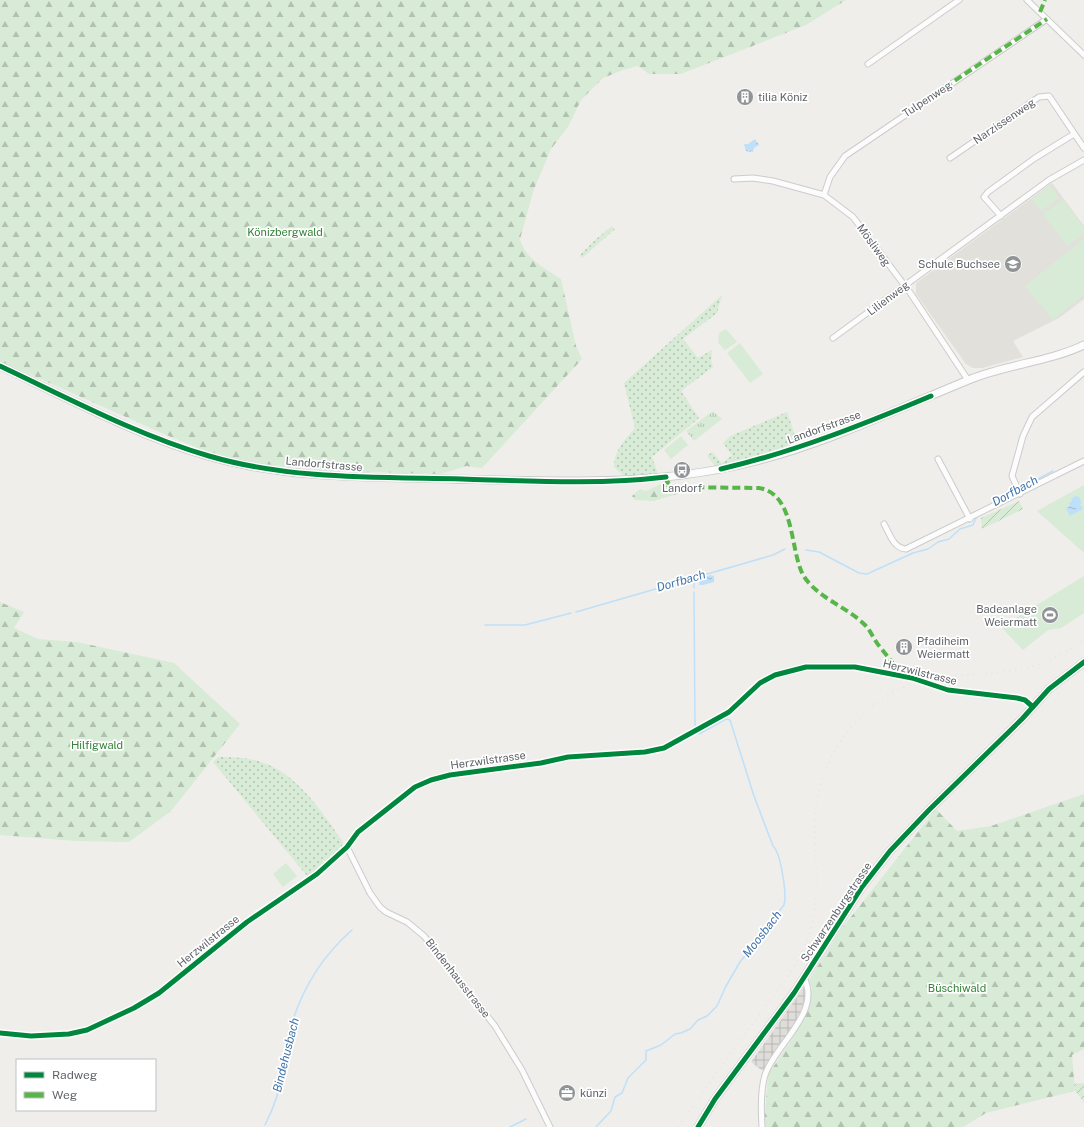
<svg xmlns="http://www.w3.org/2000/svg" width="1084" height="1127" font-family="'Public Sans',sans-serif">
  <defs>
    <pattern id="industrial-grid" width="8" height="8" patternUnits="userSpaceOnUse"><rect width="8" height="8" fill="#dfddda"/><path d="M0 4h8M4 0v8" fill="none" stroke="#b8b7b5"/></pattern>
    <pattern id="grass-dots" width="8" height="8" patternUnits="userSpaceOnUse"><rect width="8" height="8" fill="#d8ebd6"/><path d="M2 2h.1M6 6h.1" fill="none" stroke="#b2c2b1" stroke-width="1.8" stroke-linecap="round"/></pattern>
    <pattern id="forest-firs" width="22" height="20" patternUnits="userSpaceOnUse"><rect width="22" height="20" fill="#d8ebd6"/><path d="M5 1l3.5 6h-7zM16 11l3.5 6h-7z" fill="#b2c2b1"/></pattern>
    <pattern id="park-tufts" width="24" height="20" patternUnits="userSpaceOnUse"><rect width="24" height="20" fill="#d8ebd6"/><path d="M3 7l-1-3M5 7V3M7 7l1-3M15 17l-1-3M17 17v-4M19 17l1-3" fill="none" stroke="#b2c2b1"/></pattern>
    <pattern id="garden-furrows" width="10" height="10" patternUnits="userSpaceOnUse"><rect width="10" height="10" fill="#d8ebd6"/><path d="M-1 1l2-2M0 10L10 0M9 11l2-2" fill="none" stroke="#b2c2b1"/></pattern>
    <pattern id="water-ripples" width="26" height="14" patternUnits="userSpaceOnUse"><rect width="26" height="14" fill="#bfe0f9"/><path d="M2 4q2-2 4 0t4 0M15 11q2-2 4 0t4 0" fill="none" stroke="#9eb9cd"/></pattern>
  </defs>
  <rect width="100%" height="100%" fill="#efeeea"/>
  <path fill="url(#industrial-grid)" d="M805 986 806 997 796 1024 769 1063 768 1075 751 1062Z"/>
  <path fill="#e2e0da" d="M1052 183 1084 226V299L1059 318 1013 341 1023 357 982 368H973L966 364 916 294V283Z"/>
  <path fill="url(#grass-dots)" d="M612 226 615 229 582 258 580 255 595 240Z
    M722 295 717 313 683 339 698 358 712 350 711 361 713 367 681 391 699 418 652 457 658 474 624 476 614 467C615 449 624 441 635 428L624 383Z
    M787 412 798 444 767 454 715 466 707 456 712 452 722 463 732 455 723 443 730 436Z
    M218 757C230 757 242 757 254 760 295 769 321 811 343 842L342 848 327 862 323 860 324 865 308 877 213 762Z"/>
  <path fill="url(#forest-firs)" d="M0 0H846L806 25 681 74H649L638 66 623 70 603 78 581 100 568 127 551 149 534 189 520 239C524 258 546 269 561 279L576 346 582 359 482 468 466 466 441 474 332 471 263 464 230 457 198 448 164 434 0 361Z
    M663 483 674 491 691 489 690 490 654 501 635 500 632 496 640 489 646 491Z
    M0 602 24 612 14 628 38 639 77 642 174 663 240 724 171 811 129 842 76 841 0 835Z
    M1084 794V1049L1072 1055 1075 1091 986 1113 963 1127H764L768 1075 794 1036 804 1017 812 988 809 980 839 932 936 809 957 831 991 826Z"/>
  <path fill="url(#park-tufts)" d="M713 411 722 419 694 441 686 431Z"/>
  <path fill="url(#garden-furrows)" d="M1019 501 1023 509 982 529 981 518Z
    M1084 1083V1102L1075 1091 1074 1084Z"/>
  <path fill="#d8ebd6" d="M1051 186 1059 198 1041 211 1032 199Z
    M1063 200 1084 228V234L1067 246 1043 214Z
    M1084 239V295L1053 320 1025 286Z
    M726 329 737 342 725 350 718 343 719 333Z
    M740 343 763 374 750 383 727 353Z
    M681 436 688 445 671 459 664 450Z
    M1084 485V553L1037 511Z
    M1084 576V613L1061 628 1048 630 1023 650 1001 627Z
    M286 863 297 876 283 887 273 874Z"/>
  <path fill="url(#water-ripples)" d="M755 139 759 145 754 148 753 152 746 151 744 144H748Z
    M1076 496 1079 497 1082 503 1080 504 1083 509 1070 516 1066 508 1070 506 1069 503 1072 501 1071 499Z
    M710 575 714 576V582L703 585H699L700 580Z"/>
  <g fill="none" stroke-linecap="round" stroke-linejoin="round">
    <path stroke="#bfe0f9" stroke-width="1.5" d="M1019 489 1053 471
      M988 506 1016 490
      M806 550 819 552 859 573 867 574 913 553 928 549 938 542 949 539 960 529 973 525 976 518
      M694 578V588
      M694 592 695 728
      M576 612 773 555 785 549
      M485 625H525L571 613
      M265 1125C275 1106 281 1085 285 1064 287 1054 287 1043 289 1033 300 992 321 957 352 930
      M510 1127 526 1119
      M596 1127 611 1111 615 1097 622 1093 628 1078 646 1060V1051L661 1045 675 1034 681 1033 690 1029 698 1020 707 1016 717 1006 726 986 740 962 784 905C787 895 781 853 773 846L754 796 730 720 726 719 699 734"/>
    <g stroke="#cbcccc" stroke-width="7">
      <path id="street" d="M1027 0 1084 55
        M868 64 959 0
        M950 158 1039 97 1049 96 1084 148
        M734 179 753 178 773 181 824 195 853 217 911 294 968 380
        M824 195 830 177 845 156 1047 19
        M1001 216 984 197 988 192 1035 158 1074 134
        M833 338 1049 180 1084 160
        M938 459 970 519
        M1020 494 1012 476 1023 436 1032 417 1084 372
        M884 524C890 534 893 548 906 549L1084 461
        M347 847 370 893 380 907 386 912 407 922 424 936 495 1026 522 1070 550 1127
        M0 1033 31 1036 69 1034 87 1030 134 1008 159 993 247 922 317 874 347 847 358 832 415 787 431 780 450 775 541 763 568 757 645 752 664 748 729 712 760 683 775 675 806 667H855L912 678 948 690 1017 698 1025 700 1033 707
        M762 1127C761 1111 760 1091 765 1075 775 1045 822 1012 804 978"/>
    </g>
    <g stroke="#cacacb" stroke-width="9">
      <path id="secondary" d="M0 366C68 398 136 435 208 456 286 479 369 477 450 479 549 481 651 487 748 463 826 444 897 409 971 379 1008 364 1048 362 1084 345
        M698 1127 715 1099 794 993 862 887 890 851 929 810 1022 719 1049 689 1084 662"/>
    </g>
    <use href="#street" stroke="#fdfcfc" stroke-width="5"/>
    <use href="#secondary" stroke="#fdfcfc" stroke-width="7"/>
    <path stroke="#e4e4e4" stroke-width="1.5" stroke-dasharray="1 5" stroke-linecap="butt" d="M678 1127C704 1089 732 1052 759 1015 775 993 793 972 804 947 822 906 815 867 815 825 815 776 839 731 877 703 926 666 966 680 1020 669 1043 665 1064 654 1084 640"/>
    <path stroke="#58b549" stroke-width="4" stroke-dasharray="8 4" stroke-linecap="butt" d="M1040 12 1045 0
      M905 114 1047 19
      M666 477 667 482 674 487 759 488C797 494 789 555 805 578 820 599 847 607 865 625 871 631 874 640 880 647 887 656 895 664 898 675"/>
    <g stroke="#fff" stroke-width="8">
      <path id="cycleway" d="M0 366C68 398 137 435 209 456 291 480 378 477 462 479 530 481 599 485 666 477
        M721 469C794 452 862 425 931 396
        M0 1033 31 1036 69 1034 87 1030 134 1008 159 993 247 922 317 874 347 847 358 832 415 787 431 780 450 775 541 763 568 757 645 752 664 748 729 712 760 683 775 675 806 667H855L912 678 948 690 1017 698 1025 700 1033 707
        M698 1127 715 1099 794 993 862 887 890 851 929 810 1022 719 1049 689 1084 662"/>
    </g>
    <use href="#cycleway" stroke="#00873e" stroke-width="5"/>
  </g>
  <defs>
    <g id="building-disc" transform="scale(0.9)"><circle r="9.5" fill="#919496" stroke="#fff"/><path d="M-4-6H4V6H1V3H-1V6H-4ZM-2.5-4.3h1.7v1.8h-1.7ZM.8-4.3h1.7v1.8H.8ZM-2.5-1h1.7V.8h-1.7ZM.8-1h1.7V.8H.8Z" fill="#fff"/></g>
    <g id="school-disc" transform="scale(0.9)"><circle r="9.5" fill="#919496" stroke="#fff"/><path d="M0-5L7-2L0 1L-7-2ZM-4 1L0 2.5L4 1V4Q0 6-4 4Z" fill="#fff"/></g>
    <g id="bus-disc" transform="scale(0.9)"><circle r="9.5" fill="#919496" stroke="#fff"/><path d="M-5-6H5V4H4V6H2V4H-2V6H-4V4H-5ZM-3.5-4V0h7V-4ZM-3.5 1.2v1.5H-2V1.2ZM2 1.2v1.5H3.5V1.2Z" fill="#fff"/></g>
    <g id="stadium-disc" transform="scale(0.9)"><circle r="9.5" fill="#919496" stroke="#fff"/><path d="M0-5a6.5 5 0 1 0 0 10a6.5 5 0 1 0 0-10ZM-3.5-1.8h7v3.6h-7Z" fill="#fff"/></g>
    <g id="office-disc" transform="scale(0.9)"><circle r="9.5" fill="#919496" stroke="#fff"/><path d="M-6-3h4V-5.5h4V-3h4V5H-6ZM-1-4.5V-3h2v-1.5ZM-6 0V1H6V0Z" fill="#fff"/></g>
  </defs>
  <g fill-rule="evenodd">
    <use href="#building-disc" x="745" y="97"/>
    <use href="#school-disc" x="1013" y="264"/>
    <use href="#bus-disc" x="682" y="470"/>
    <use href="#stadium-disc" x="1050" y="615"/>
    <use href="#building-disc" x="904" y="647"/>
    <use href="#office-disc" x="567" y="1093"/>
  </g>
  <g text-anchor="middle" stroke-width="3.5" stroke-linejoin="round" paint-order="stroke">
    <g font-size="11" fill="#5f6368" stroke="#fff" text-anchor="start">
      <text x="758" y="101">tilia Köniz</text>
      <text x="1000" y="268" text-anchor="end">Schule Buchsee</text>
      <text x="682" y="492" text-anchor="middle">Landorf</text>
      <text x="1037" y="613" text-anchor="end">Badeanlage<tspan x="1037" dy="13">Weiermatt</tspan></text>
      <text x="917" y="645">Pfadiheim<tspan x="917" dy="13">Weiermatt</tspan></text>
      <text x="580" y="1097">künzi</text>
    </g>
    <g font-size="11" fill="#5f6368" stroke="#fff">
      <text transform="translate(927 99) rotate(-33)" y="4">Tulpenweg</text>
      <text transform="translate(1004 121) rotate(-34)" y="4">Narzissenweg</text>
      <text transform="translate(874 245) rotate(54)" y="4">Mösliweg</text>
      <text transform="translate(888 298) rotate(-37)" y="4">Lilienweg</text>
      <text transform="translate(824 427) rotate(-20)" y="4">Landorfstrasse</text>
      <text transform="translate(324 464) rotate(5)" y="4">Landorfstrasse</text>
      <text transform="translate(920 672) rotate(14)" y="4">Herzwilstrasse</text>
      <text transform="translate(488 760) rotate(-8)" y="4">Herzwilstrasse</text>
      <text transform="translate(836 912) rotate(-56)" y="4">Schwarzenburgstrasse</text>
      <text transform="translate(208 941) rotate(-39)" y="4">Herzwilstrasse</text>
      <text transform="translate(458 978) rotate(52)" y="4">Bindenhausstrasse</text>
    </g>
    <g font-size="11" fill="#348238" stroke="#fff">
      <text x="285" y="236">Könizbergwald</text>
      <text x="97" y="749">Hilfigwald</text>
      <text x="957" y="992">Büschiwald</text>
    </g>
    <g font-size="12" font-style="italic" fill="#4174aa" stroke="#fff">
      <text transform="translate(1015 491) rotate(-29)" y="4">Dorfbach</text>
      <text transform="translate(681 581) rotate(-16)" y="4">Dorfbach</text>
      <text transform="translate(762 934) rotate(-52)" y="4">Moosbach</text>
      <text transform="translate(286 1055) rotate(-76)" y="4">Bindehusbach</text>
    </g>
  </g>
  <rect x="16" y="1059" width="140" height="52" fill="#ffffff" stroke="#bfc1c3"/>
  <rect x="24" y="1072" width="20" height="6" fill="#00873e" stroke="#bfc1c3"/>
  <text x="52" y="1079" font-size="12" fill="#5f6368">Radweg</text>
  <rect x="24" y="1092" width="20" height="6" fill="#58b549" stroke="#bfc1c3"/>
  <text x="52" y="1099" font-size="12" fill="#5f6368">Weg</text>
</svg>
